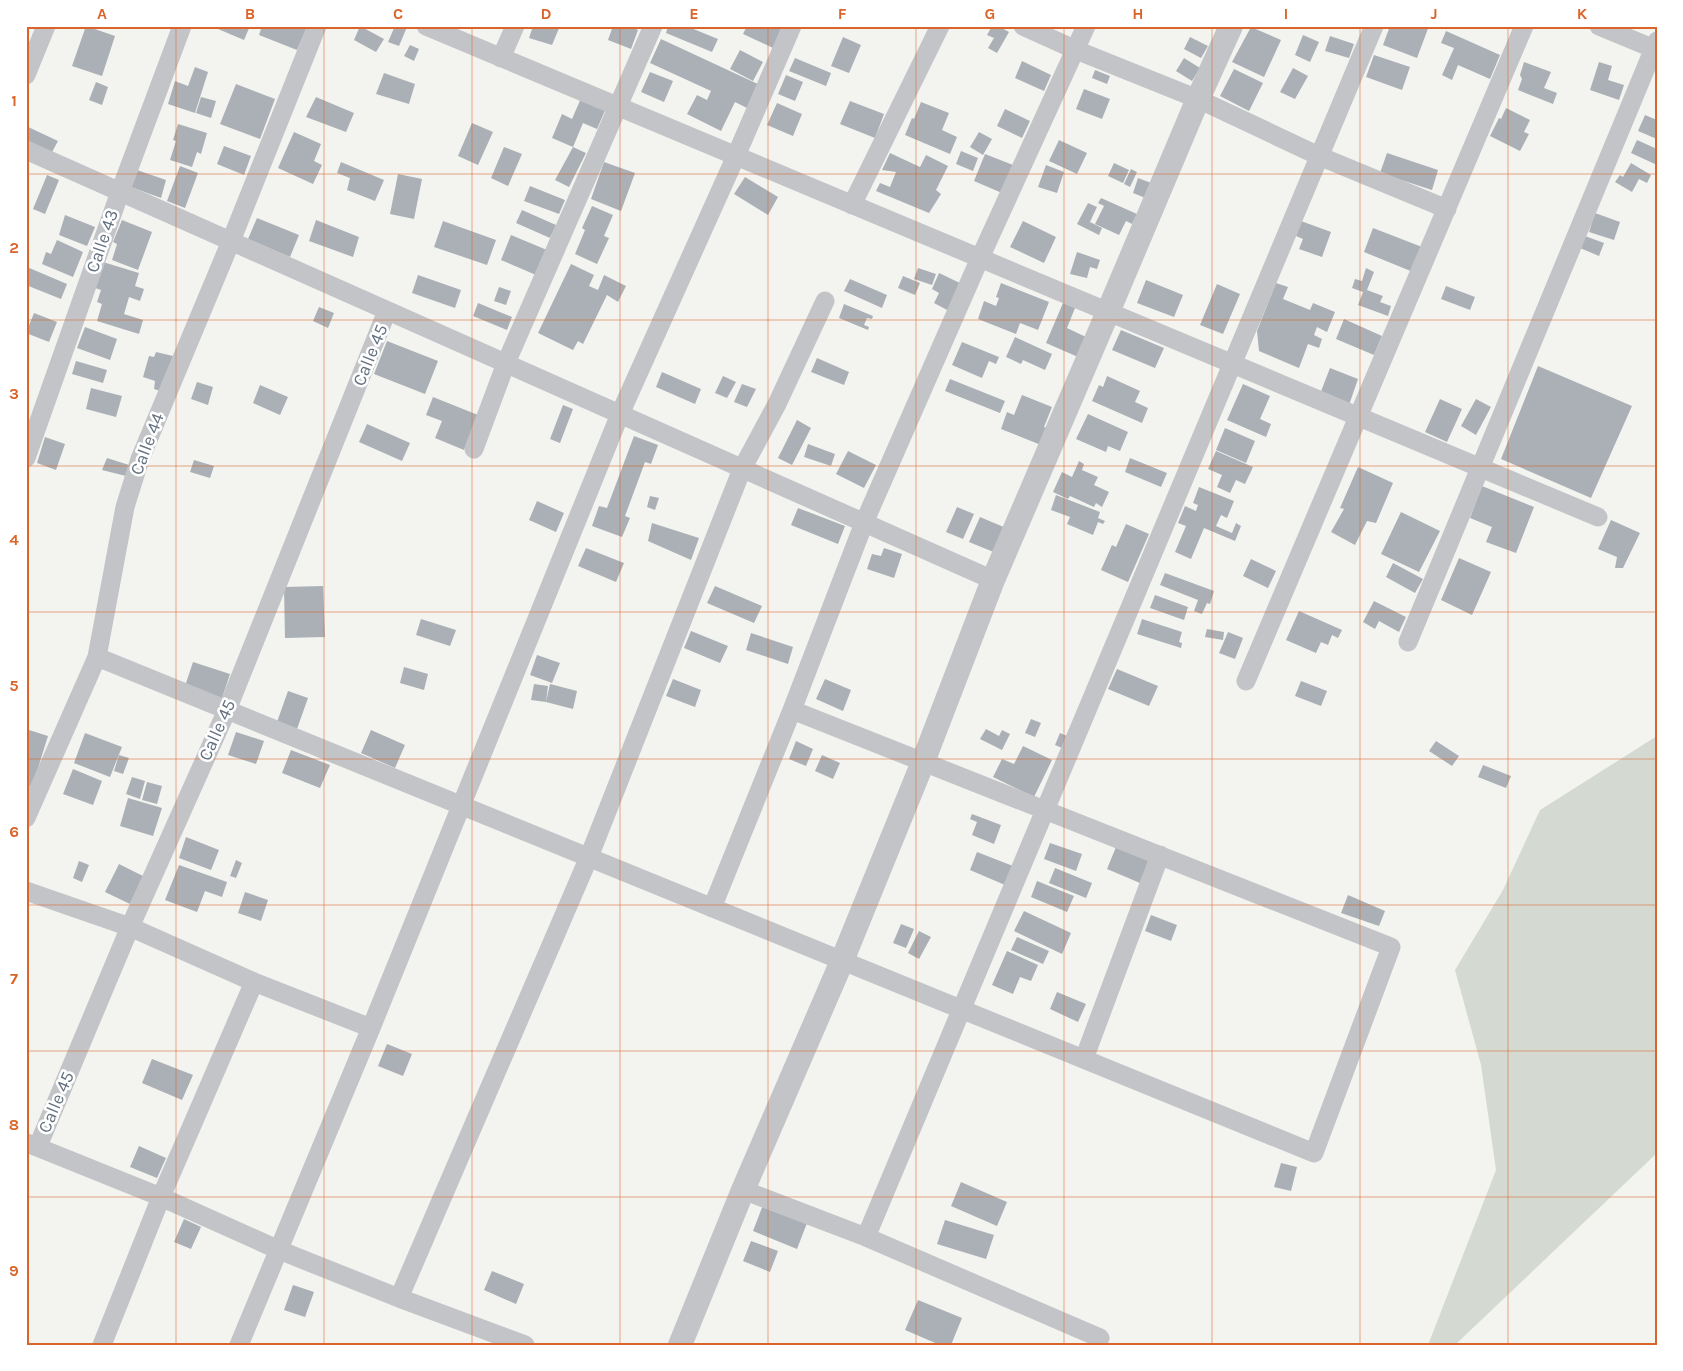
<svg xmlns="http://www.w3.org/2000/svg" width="1683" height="1371" font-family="Karla,sans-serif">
  <rect width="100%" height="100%" fill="#f3f4f0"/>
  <path fill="#d4dad1" d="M1657 736V1153L1455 1345H1428L1496 1170 1481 1065 1455 970 1503 890 1540 810Z"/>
  <path fill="#aab0b5" d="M86 26 115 36 102 76 72 66Z
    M219 26H250L244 40 218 29Z
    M262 26H298L306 29 297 50 259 35Z
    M360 26 384 39 376 52 354 40Z
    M395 26 407 27 399 46 388 42Z
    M533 26H560L552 45 529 38Z
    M613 26H629L638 30 631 49 608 40Z
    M668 26H686L718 39 712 52 666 33Z
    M747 26H783L773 48 743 34Z
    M992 26H998L1009 32 997 53 988 48 994 38 987 35Z
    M1390 26H1429L1417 58 1383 45Z
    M1251 27 1281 40 1264 77 1232 62Z
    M1446 31 1500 55 1490 79 1458 65 1452 80 1442 75 1454 48 1441 43Z
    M1303 35 1319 42 1310 62 1295 55Z
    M1330 36 1354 44 1349 58 1325 51Z
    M843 37 861 45 849 73 831 66Z
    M1190 37 1208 46 1201 58 1184 49Z
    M661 39 760 85 749 109 735 102 721 131 687 114 697 95 707 100 711 91 650 63Z
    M410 45 419 49 414 61 404 56Z
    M740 50 763 62 753 81 730 69Z
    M1374 55 1410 67 1402 90 1366 77Z
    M795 58 831 73 826 86 789 71Z
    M1184 58 1200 68 1192 81 1176 71Z
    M1022 61 1051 75 1044 91 1015 78Z
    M1524 62 1551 72 1544 88 1557 93 1553 104 1518 90 1522 79 1520 75Z
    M1599 62 1612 66 1608 80 1624 85 1619 100 1590 90Z
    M195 67 208 72 195 113 168 104 175 81 188 86Z
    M1293 68 1308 76 1295 99 1280 92Z
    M1234 69 1263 83 1249 111 1220 96Z
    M1095 70 1110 76 1107 84 1092 78Z
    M650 72 673 81 664 102 641 92Z
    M384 73 415 84 409 104 376 94Z
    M786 75 803 82 795 101 778 94Z
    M96 82 108 87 102 105 89 100Z
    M236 84 275 99 260 139 220 124Z
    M1084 89 1110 99 1102 119 1076 109Z
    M582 96 607 106 597 129 583 123 573 147 552 138 562 114 572 119Z
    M201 97 216 101 211 118 196 113Z
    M316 97 354 113 346 132 306 117Z
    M850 101 884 114 875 138 840 124Z
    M921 102 949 113 942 130 957 137 950 154 905 135 912 118 914 119Z
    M777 103 802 114 793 136 767 125Z
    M1506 108 1530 120 1524 132 1529 134 1520 151 1490 136 1499 118 1501 119Z
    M1005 109 1030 121 1022 138 997 126Z
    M1645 115 1657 120V139L1638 131Z
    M472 123 493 132 478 165 458 156Z
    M178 124 207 133 201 154 197 152 192 167 170 160 176 141 173 140Z
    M26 126 58 141 51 154 26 142Z
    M294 132 321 144 314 161 322 165 313 184 278 168Z
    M979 132 992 139 983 155 970 147Z
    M1059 140 1087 153 1077 174 1049 161Z
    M1637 140 1657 149V165L1631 153Z
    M224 146 251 156 244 175 217 164Z
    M504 147 522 154 508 186 491 178Z
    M573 147 586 153 569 187 555 180Z
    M961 151 978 158 973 171 956 164Z
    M890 153 920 167 926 155 948 166 936 190 941 194 929 213 876 191 880 183 890 187 896 172 882 170Z
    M1387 153 1438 170 1432 190 1380 173Z
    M985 154 1013 165 1002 193 974 181Z
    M341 162 384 180 375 201 347 190 350 178 337 173Z
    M604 162 635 173 621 211 591 199Z
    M1114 163 1129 170 1123 183 1108 176Z
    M1631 163 1651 175 1647 183 1639 179 1632 192 1615 182 1620 175 1623 177Z
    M1046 165 1064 172 1057 193 1038 187Z
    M180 166 198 173 185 208 167 201Z
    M1131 169 1137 172 1130 187 1124 184Z
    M137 170 166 180 161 198 131 187Z
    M398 174 422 179 414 219 390 214Z
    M47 175 59 180 45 214 33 209Z
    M745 177 778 197 768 215 734 194Z
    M1138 178 1154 184 1148 199 1133 193Z
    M530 186 565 200 559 214 524 201Z
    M1101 198 1137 214 1132 224 1126 221 1119 235 1095 224 1104 206 1098 203Z
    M1088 203 1097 207 1090 222 1102 228 1099 235 1077 224Z
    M592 206 613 215 604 236 609 238 597 264 575 254 585 230 582 228Z
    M522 210 556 225 550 238 516 223Z
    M1595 213 1620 222 1614 240 1589 232Z
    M65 215 95 227 87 246 59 235Z
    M257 218 299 235 290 257 248 239Z
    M122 220 152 232 138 270 112 260 117 244 113 242Z
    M316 220 359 237 353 257 309 241Z
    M443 221 496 240 487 265 434 247Z
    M1023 221 1056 237 1044 263 1010 247Z
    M1301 221 1331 232 1322 257 1299 249 1303 239 1296 236Z
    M1373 228 1422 247 1413 272 1364 252Z
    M511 235 547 250 536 275 501 260Z
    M1585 236 1604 243 1599 256 1580 248Z
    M57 240 83 252 73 277 42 264 46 252 51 254Z
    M1077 252 1100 260 1097 269 1090 267 1087 278 1070 274Z
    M103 262 139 273 135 286 144 289 140 301 129 297 124 314 143 320 139 334 97 321 102 304 97 302 101 290 95 288Z
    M571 264 594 275 589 286 598 290 604 275 626 286 618 302 607 295 583 344 578 341 573 350 538 333Z
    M27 267 67 284 61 299 26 285Z
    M918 268 936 274 932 285 914 279Z
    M1366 268 1374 272 1367 290 1383 296 1380 302 1391 306 1388 316 1358 305 1363 292 1352 288 1355 279 1362 281Z
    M939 273 962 284 949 311 934 303 939 293 932 289Z
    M418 275 461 290 455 308 412 293Z
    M903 276 920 283 915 295 898 288Z
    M850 279 887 295 882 308 844 291Z
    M1146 280 1183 295 1174 317 1137 303Z
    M1001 283 1049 302 1038 330 1020 323 1016 334 978 319 984 301 996 306 999 298 996 297Z
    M1276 283 1288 287 1283 299 1310 310 1313 303 1335 312 1327 332 1317 327 1314 335 1322 339 1319 348 1308 344 1299 368 1259 351 1257 331Z
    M1217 284 1240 294 1223 334 1200 325Z
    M1446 286 1475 297 1470 310 1441 299Z
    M499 287 511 291 506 305 494 301Z
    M478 303 512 317 507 330 473 316Z
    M1063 303 1075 308 1067 328 1086 337 1078 357 1046 343Z
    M844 304 873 316 872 319 867 318 864 325 869 327 868 330 839 318Z
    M319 307 334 313 328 328 313 321Z
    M34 313 57 322 49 342 26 333Z
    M1344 319 1382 336 1374 355 1336 339Z
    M85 327 117 339 110 360 77 348Z
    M1121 330 1164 348 1155 368 1112 350Z
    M1015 337 1052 354 1045 370 1023 360 1021 364 1006 357Z
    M387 341 438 361 425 394 374 374Z
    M962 342 999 357 996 364 989 361 982 378 952 365Z
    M156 352 173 356 166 374 163 392 154 389 155 381 143 377 149 356 154 357Z
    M817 358 849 372 844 385 811 372Z
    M76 361 107 370 103 383 72 374Z
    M1538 366 1632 406 1591 498 1501 459Z
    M1330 368 1358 379 1349 405 1320 394Z
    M662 372 701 389 695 404 656 387Z
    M723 376 736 382 727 398 715 393Z
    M1107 376 1140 391 1135 402 1148 408 1142 423 1092 401 1099 385 1103 387Z
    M950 379 1005 401 1000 413 945 391Z
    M197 382 213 387 208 405 191 399Z
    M742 384 756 389 747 407 734 402Z
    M1243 384 1270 396 1260 419 1271 424 1266 437 1227 420Z
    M260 385 288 397 280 415 253 403Z
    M91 388 122 396 116 417 86 409Z
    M1022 395 1052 407 1044 427 1047 428 1041 445 1001 429 1007 412 1014 415Z
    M433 397 478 415 464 450 435 438 442 421 426 415Z
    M1440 399 1462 409 1447 442 1425 432Z
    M1476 399 1491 407 1476 435 1461 426Z
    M563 405 573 409 560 443 550 439Z
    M1088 414 1128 432 1120 451 1108 446 1106 452 1076 439Z
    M797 420 811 428 792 465 778 458Z
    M367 424 410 443 402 461 359 442Z
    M1225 428 1255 441 1246 463 1216 450Z
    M634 436 658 445 651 464 645 462 625 516 630 518 622 537 592 526 599 506 607 508Z
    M45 437 65 444 56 470 37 463Z
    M808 444 835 454 831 466 804 457Z
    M848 451 876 465 864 488 836 474Z
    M1216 451 1253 467 1245 484 1236 480 1230 493 1217 487 1222 475 1208 469Z
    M107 458 129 465 126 476 102 470Z
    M1130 458 1167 473 1161 487 1125 472Z
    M194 460 214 466 210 478 190 472Z
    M1079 461 1084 464 1082 470 1098 477 1094 485 1109 492 1102 507 1096 503 1094 507 1070 496 1068 499 1053 492 1062 472 1072 477Z
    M1358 467 1393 483 1376 523 1367 521 1355 545 1331 532 1344 509 1340 508Z
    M1482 486 1534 507 1516 553 1486 542 1492 527 1470 518Z
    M1199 487 1234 501 1227 518 1221 515 1216 526 1232 533 1236 523 1241 526 1235 541 1204 528 1191 559 1175 552 1186 526 1178 523 1185 506 1196 511 1198 505 1193 503Z
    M1056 495 1100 512 1098 518 1105 521 1103 524 1098 522 1093 535 1067 524 1070 517 1051 510Z
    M650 496 659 498 655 510 647 507Z
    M537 501 564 513 556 532 529 520Z
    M957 507 974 514 963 539 946 532Z
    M798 508 845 526 838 544 791 525Z
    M1401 512 1440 531 1419 572 1381 554Z
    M980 517 1006 528 996 553 969 542Z
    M1611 520 1640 533 1623 568H1615L1617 557 1598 549Z
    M652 523 699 538 691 560 648 541Z
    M1126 524 1149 534 1128 582 1101 570 1112 545 1116 547Z
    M586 548 624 563 616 582 578 566Z
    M884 548 902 554 894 578 867 569 872 554 881 556Z
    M1459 558 1491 572 1472 615 1441 600Z
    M1251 559 1276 571 1268 588 1243 576Z
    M1393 563 1423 579 1415 593 1386 577Z
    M1165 573 1214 591 1210 604 1207 603 1202 614 1194 611 1198 600 1160 585Z
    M323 586 325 637 285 638 284 587Z
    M715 586 762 606 754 623 707 603Z
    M1155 595 1188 607 1184 620 1150 608Z
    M1374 601 1406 617 1399 632 1379 621 1375 629 1363 622Z
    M1299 611 1342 630 1338 638 1332 635 1328 645 1321 642 1316 653 1286 640Z
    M421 619 456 630 450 646 416 635Z
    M1142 619 1182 632 1179 642 1182 643 1181 648 1137 634Z
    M1207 629 1224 632 1223 640 1205 637Z
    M691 631 728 646 720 663 684 648Z
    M1228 632 1243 638 1235 659 1219 653Z
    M751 633 793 647 788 664 746 650Z
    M537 655 560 663 552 683 530 675Z
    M193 662 230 674 222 698 185 686Z
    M404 667 428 674 424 690 400 683Z
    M1117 669 1158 686 1149 706 1108 689Z
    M673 679 701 690 695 707 666 696Z
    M825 679 851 690 843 711 816 699Z
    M1301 681 1327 691 1321 706 1295 696Z
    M534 684 548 686 546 702 531 700Z
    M550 684 577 691 573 709 546 702Z
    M288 691 308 698 297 729 277 722Z
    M1031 719 1041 723 1035 737 1025 733Z
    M26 729 48 736 32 787 26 786Z
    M986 729 999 736 1002 730 1010 734 1002 750 980 739Z
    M371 730 405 745 395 768 361 753Z
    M236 732 264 741 256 764 228 755Z
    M85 733 122 747 110 777 74 763Z
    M1060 733 1067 736 1062 748 1055 745Z
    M796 741 813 749 806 766 789 759Z
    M1436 741 1459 756 1452 766 1429 751Z
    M1023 746 1052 760 1034 797 993 777 1002 759 1014 764Z
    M291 750 330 765 320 788 282 773Z
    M119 755 129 758 123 774 114 771Z
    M822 755 840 763 833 779 815 771Z
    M1483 765 1511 776 1506 788 1478 777Z
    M73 769 102 781 93 805 63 794Z
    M132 777 145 781 140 799 126 794Z
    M147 782 162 786 157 804 142 800Z
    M128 798 162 808 153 836 120 826Z
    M972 814 1001 825 994 844 972 835 977 822 970 819Z
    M186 837 219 850 211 870 179 858Z
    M1050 843 1082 854 1076 871 1044 859Z
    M1116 847 1149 861 1140 883 1107 869Z
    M977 852 1013 866 1005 885 970 870Z
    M236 860 242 863 236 878 230 876Z
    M79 861 89 865 82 882 73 878Z
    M119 864 143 876 130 904 105 892Z
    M179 865 227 882 222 897 205 891 197 912 165 900Z
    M1055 868 1092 883 1086 898 1049 883Z
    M1037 881 1074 896 1067 912 1031 897Z
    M245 892 268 900 261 921 238 913Z
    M1348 895 1385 911 1379 926 1341 913Z
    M1024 911 1071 933 1062 954 1014 931Z
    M1151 915 1177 925 1171 941 1145 931Z
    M901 924 914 929 906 948 893 943Z
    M919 931 931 937 919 959 908 953Z
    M1017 937 1049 951 1043 964 1011 950Z
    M1007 951 1038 965 1031 981 1020 977 1013 994 992 985Z
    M1057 992 1086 1004 1078 1022 1050 1009Z
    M387 1044 412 1054 403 1076 378 1066Z
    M152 1059 193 1075 182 1100 142 1083Z
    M139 1146 166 1158 157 1178 130 1167Z
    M1281 1163 1297 1167 1291 1191 1274 1187Z
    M961 1182 1007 1202 997 1226 951 1206Z
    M763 1205 807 1223 797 1249 753 1231Z
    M184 1219 201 1227 191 1249 174 1242Z
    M945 1220 994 1235 986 1259 937 1244Z
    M751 1241 778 1251 770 1272 743 1261Z
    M492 1271 524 1284 516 1304 484 1290Z
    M293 1285 314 1292 305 1317 284 1310Z
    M918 1300 962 1318 951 1345H940L905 1330Z"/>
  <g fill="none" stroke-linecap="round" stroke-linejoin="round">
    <path stroke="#c2c4c8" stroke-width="19" d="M426 26 1598 517
      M1023 26 1076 50 1198 99 1319 156 1447 209
      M1599 26 1657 50
      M501 58 515 26
      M26 75 46 26
      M26 150 993 580
      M852 205 940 26
      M474 449 506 363 653 26
      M26 458 120 192 182 26
      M1408 642 1657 41
      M97 657 1314 1153 1391 947 792 710
      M1246 681 1524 26
      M26 818 97 657 125 507 140 459 231 241 317 26
      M26 891 130 927 254 982 371 1028
      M712 908 792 710 864 523 980 258 1086 26
      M1084 1059 1160 855
      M27 1143 161 1197 279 1250 399 1298 525 1345
      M38 1146 130 927 227 710 387 311
      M743 1190 866 1237 1100 1338
      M866 1237 1374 26
      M399 1298 589 857 742 469 777 404 825 301
      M102 1345 161 1197 254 982
      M239 1345 371 1028 620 414 736 156 792 26"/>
    <path stroke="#c2c4c8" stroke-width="24" d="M680 1345 743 1190 842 961 923 762 993 580 1108 312 1198 99 1231 26"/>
  </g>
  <path fill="none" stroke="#da6429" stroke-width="1" stroke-opacity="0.55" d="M176 26V1345M324 26V1345M472 26V1345M620 26V1345M768 26V1345M916 26V1345M1064 26V1345M1212 26V1345M1360 26V1345M1508 26V1345M26 174H1657M26 320H1657M26 466H1657M26 612H1657M26 759H1657M26 905H1657M26 1051H1657M26 1197H1657"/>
  <g text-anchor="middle" stroke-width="5" stroke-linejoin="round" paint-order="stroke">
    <g font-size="18" fill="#647180" stroke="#fff">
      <text transform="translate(102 241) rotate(-71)" y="6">Calle 43</text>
      <text transform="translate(370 355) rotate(-68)" y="6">Calle 45</text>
      <text transform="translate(147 444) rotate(-69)" y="6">Calle 44</text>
      <text transform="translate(217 730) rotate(-66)" y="6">Calle 45</text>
      <text transform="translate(56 1102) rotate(-67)" y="6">Calle 45</text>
    </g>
  </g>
  <rect width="1683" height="1371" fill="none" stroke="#ffffff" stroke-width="55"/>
  <rect x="28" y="28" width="1628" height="1316" fill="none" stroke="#da6429" stroke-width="2"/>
  <g font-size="16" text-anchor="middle" font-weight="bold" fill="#da6429">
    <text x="102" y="19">A</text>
    <text x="250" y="19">B</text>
    <text x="398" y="19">C</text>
    <text x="546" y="19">D</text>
    <text x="694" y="19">E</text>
    <text x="842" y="19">F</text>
    <text x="990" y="19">G</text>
    <text x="1138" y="19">H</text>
    <text x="1286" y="19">I</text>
    <text x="1434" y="19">J</text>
    <text x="1582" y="19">K</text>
    <text x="14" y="106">1</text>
    <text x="14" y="253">2</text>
    <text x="14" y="399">3</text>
    <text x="14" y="545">4</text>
    <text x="14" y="691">5</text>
    <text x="14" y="837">6</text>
    <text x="14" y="984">7</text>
    <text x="14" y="1130">8</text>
    <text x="14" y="1276">9</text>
  </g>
</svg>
